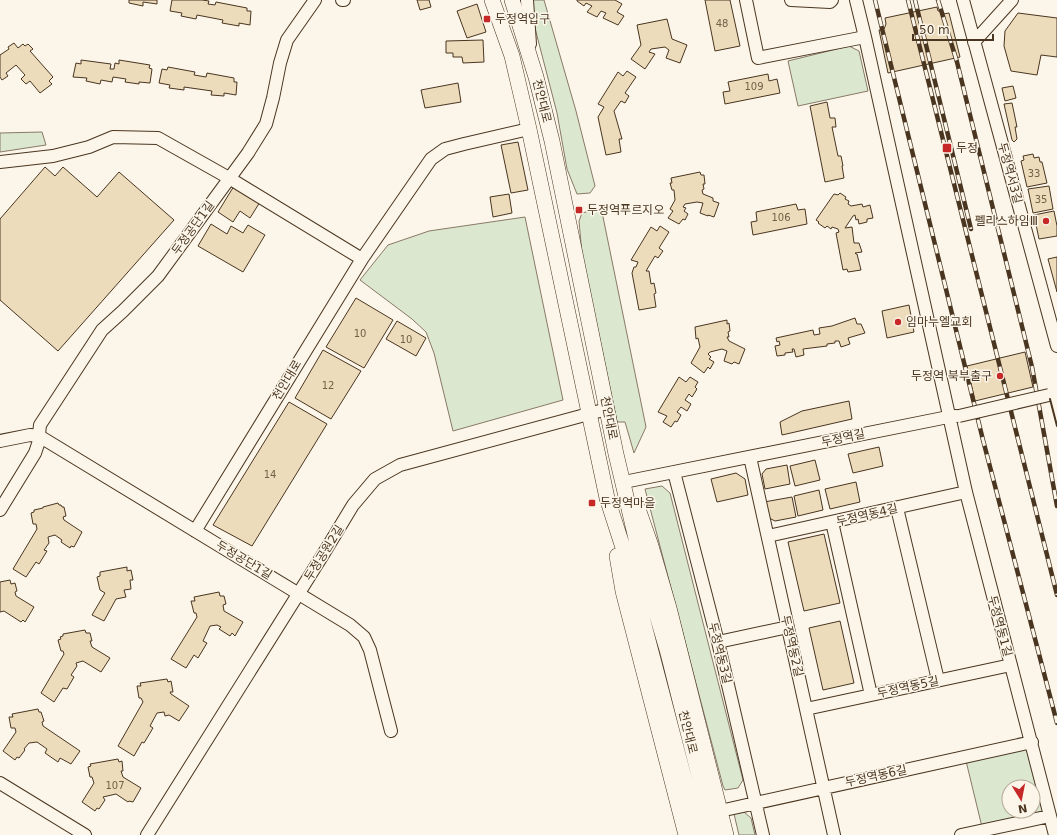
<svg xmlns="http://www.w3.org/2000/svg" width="1057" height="835" font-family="'DejaVu Sans','Noto Sans KR',sans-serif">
  <rect width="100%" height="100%" fill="#fbf6e9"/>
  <path fill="#dce7d0" stroke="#887966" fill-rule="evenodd" d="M533 0H544L576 111 595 186 590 193 577 194 567 169 557 113 529 5Z
    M849 46 859 51 868 91 798 106 788 61Z
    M42 132 46 145 0 152V133Z
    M594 210 602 212 646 427 634 453 625 422H617L582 254 579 221 582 213Z
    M525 217 563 400 453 431 434 353 426 332 412 319 360 280 388 245 429 231Z
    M662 486 670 493 743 780 738 788 725 790 723 786 645 489Z
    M1029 747 1045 814 982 827 966 761ZM1009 787H1033V811H1009Z
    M744 812 751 818 755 835H739L734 814Z"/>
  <path fill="#ecdcbc" stroke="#4a3520" d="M129 0H157V4L143 2V6L129 3Z
    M172 0H202L209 1 208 4 215 5 216 2 247 8V11H251L250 25 239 23V26L222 23 223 20 197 15 196 19 181 16 182 13 170 11Z
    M417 0H429L431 7 420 10Z
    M577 0H615L622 4 617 12 624 16 618 25 603 18 606 13 601 11 597 17 587 12 592 6 586 3 584 6 577 1Z
    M705 0H730L740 46 715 51Z
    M477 4 486 32 467 38 457 11Z
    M937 7 938 11H940L943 14 949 13 960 57 888 73 879 30 884 29 886 24 885 18Z
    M1018 13 1057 18V57L1041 55 1037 75 1011 71 1004 46 1005 31Z
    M667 19 672 39 687 45 680 63 666 58 669 50 665 47 651 49 649 52 655 54 645 69 631 59 641 45 637 25Z
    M483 40 484 62 463 63 462 57H453V53H446V41Z
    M14 43 18 48 23 44 25 46 28 44 33 49 30 51 53 77 49 81 52 84 40 93 30 81 26 84 21 79 25 75 16 65 6 73 8 76 2 80 0 77V55L9 49 8 47Z
    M81 60 111 64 110 69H114L115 63 119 64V60L150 65 149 68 152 69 150 83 139 82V84L125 82 126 79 113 77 112 82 101 80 100 84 86 81 87 78 73 77 76 63 81 64Z
    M168 67 195 72 194 75 206 77 207 73 234 78V82H237L236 95 224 93V96L211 95 212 91 184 87V90L169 88 170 85 159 83 162 69 167 70Z
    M627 71 636 77 625 93 629 96 625 103 621 101 614 111 622 139H619L621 152 606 155 598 117 604 107 598 104 618 72 623 76Z
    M768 74 769 81 777 79 780 93 725 104 723 92 730 91 728 82Z
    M458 83 461 102 425 108 421 90Z
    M1013 86 1016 98 1005 101 1002 88Z
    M827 102 830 118H835L836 127H832L838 156H841L843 166H842L844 178 825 182 810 106Z
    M1012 103 1017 127H1015L1017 139 1014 142 1012 140 1004 104Z
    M518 142 528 190 511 193 501 145Z
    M1033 154 1034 158 1039 157 1040 162H1042L1047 183 1027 187 1021 161 1024 160 1023 156Z
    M45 167 55 176 63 167 97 197 119 172 174 220 58 351 0 300V219Z
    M700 172 701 175H704L705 184H703L704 189 702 190 703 194 713 198V201L719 203 714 217 708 215V216L700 213 703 203 697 202 685 204 683 207 686 208 684 211 688 214 685 220 683 219 679 224 668 218 673 211 670 209 675 200 674 190H672L670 183H672L671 178Z
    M234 186 260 202 250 218 240 211 233 222 218 212Z
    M1049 186 1053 209 1033 213 1028 189Z
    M840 193 846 197 845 199 849 201 848 204 851 206 862 204 863 207 870 205 873 218 867 219V222L859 224 858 219 856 220 855 215 853 216 845 228 852 227 854 243H859L862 252 855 253 856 254H857L861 270 848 272 847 269 843 270 836 233 839 232 838 229 832 227 831 229 827 226 825 228 818 223 819 222 816 220 834 194 838 195Z
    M509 194 512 213 493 217 490 197Z
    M796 204 798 210 805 209 807 224 753 235 751 222 757 221 756 212Z
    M1054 211 1057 226V236L1039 239 1034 215Z
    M211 224 227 234 231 226 243 233 248 225 265 235 243 272 198 246Z
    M660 226 669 232 659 248 663 251 658 258 655 256 646 271H649L651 284 654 283 656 293 654 294 656 307 639 310 632 273 634 267H636L638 262 631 260 651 227 657 231Z
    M1057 257V292L1048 259Z
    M356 298 393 320 364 368 326 347Z
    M909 305 914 332 887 338 882 311Z
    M855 318 857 324H861L865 333 848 338 850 344 841 347 839 341H835V343L827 344V346L803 349 804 355 796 357 794 349H792L793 352 785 353V355L777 356 775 346 780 345 779 341 777 342 776 338 813 330 814 335 820 334 819 328 832 326Z
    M727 320V324L729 323 730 331 728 332 729 337H727L729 341 745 349 739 364 734 362 732 364 724 361 727 351 722 349 710 352 708 354 711 357 709 359 714 362 710 369 708 367 704 373 691 363 700 347 698 338 696 339 695 327Z
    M397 321 426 338 416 356 386 339Z
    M323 350 361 371 331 419 295 398Z
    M1025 352 1033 387 975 401 967 366Z
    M679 377 686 382 690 377 698 382 695 387 697 389 692 397 689 394 685 400 691 404 687 411 681 407 677 412 681 415 677 422 675 421 671 427 663 422 667 416 658 412Z
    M849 401 852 419 782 435 780 422 802 411Z
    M289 402 327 424 252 546 213 525Z
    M879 447 883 466 853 473 848 454Z
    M815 460 820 480 795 486 790 466Z
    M787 465 790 484 765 489 762 474 766 469Z
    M736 473 745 479 748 495 717 502 711 479Z
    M856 482 860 502 830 509 825 489Z
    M819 490 823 510 798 516 794 496Z
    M792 497 796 517 775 521 767 517 764 502Z
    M58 503 59 505H61L62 507H64L66 516 63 517 64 520 82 532 74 547 71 546 70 548 61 542 62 540 55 535 48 537 49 543 44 550 47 551 39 564 36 562 26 577 13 569 37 529 36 524H33L31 513 34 512V510L43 508V507Z
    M824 534 840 603 804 611 788 542Z
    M127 567V571L131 570 133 580H130L131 589 124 590 126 597 116 599 104 621 92 615 105 593 100 590 99 586 97 577 100 576V572Z
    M10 580 11 584 15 583 17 591 15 592 16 596 34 607 25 622 23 620 21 622 4 611 0 612V582Z
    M219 592 220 596H224L226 604 223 605 224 611 243 622 235 636 232 633 230 636 219 629 221 627 217 625 210 626 203 641 207 643 198 658 194 655 186 668 171 659 197 617 196 613H194L191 601H195L194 597Z
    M840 621 854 683 823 690 809 628Z
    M85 630 86 633H90L92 641H90L92 647 110 658 101 672 83 661 76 663 77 666 71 675 74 677 67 689 63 688 54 702 41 693 64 654 63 651H61L58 640 61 639 60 637 63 636V634Z
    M167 679 168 682 171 681 173 692H170L171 694 189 706 179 721 169 715 165 716 164 712 157 713 150 726 153 728 144 743 142 742 134 756 118 746 143 702 141 698H139L137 686H141L140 683Z
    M38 709 39 712H41L44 721 42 722 43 726 80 751 71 764 60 758 58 762 45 753 47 749 37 742 29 743 24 749 25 750 19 758 17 757 15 760 3 751 16 732 15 728H11L9 717H13L12 714Z
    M118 759 119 762 122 761 123 771H121L123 777 141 788 133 802 129 801 128 802 116 794 103 797 105 800 99 809 97 808 95 811 82 802 94 783 92 777H90L88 767 91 766 90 764Z"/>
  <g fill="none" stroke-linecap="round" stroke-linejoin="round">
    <g stroke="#4a3520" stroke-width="14">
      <path id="minor" d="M342 0H344
        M527 0 530 44
        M746 0 758 58 865 37
        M791 0 830 2 832 0
        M856 0 865 37 966 492 1055 835
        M963 0 1057 346
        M974 42 1012 0
        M0 162 53 156 89 147 113 137 158 138 229 178 362 259
        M0 441 30 435 39 436 350 625 364 637 370 650 391 731
        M750 457 834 835
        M674 472 718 642 763 835
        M629 481 948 417 956 416
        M897 508 938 680
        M0 510 35 453 38 444 40 425 102 330 123 311 158 276 248 153 266 124 273 98 280 63 287 40 315 0
        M832 522 871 695
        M195 531 362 259 431 159 445 149 464 144 529 129
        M768 536 966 492
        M718 642 788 627
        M806 709 1011 665
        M0 783 85 835
        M720 811 1032 742
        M147 835 324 553 353 505 375 479 400 465 607 409
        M961 835 1050 816"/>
    </g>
    <g stroke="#4a3520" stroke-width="16">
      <path id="major" d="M492 0 512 56 529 129 607 498 627 560 699 835
        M512 0 536 77 552 141 616 454 642 564 668 653 714 835
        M637 506 651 546 669 608 726 835
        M617 556 623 591 686 835"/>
    </g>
    <use href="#minor" stroke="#fbf6e9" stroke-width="12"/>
    <use href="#major" stroke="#fbf6e9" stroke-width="15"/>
    <g stroke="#4a3520" stroke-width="4.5">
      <path id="rail" d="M875 0 983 440 1057 723
        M908 0 1057 595
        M915 0 971 229
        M938 0 957 62 1032 367 1057 506"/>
    </g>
    <use href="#rail" stroke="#fbf6e9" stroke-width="3" stroke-dasharray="9" stroke-linecap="butt"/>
    <g stroke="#4a3520" stroke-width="14" stroke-linecap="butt">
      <path id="minor-bridge" d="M959 416 1049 395"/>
    </g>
    <use href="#minor-bridge" stroke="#fbf6e9" stroke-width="12"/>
    <path stroke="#4a3520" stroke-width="2" d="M1050 399 1057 426"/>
  </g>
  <g fill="#c62828" stroke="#fbf6e9" stroke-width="1.5">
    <rect x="483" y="15" width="8" height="8" rx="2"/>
    <rect x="942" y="143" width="10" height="10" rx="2"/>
    <rect x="575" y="206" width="8" height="8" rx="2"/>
    <circle cx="1046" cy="221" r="4"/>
    <circle cx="898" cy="322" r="4"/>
    <circle cx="1000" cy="376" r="4"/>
    <rect x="588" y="499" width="8" height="8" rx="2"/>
  </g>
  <g text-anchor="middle" stroke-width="3" stroke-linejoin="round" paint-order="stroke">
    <g font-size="10" fill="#725f47">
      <text x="722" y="27">48</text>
      <text x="754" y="90">109</text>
      <text x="1034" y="177">33</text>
      <text x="1041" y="203">35</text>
      <text x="781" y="221">106</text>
      <text x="360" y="337">10</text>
      <text x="406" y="343">10</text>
      <text x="328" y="389">12</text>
      <text x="270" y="478">14</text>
      <text x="115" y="789">107</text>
    </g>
    <g font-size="12" fill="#4a3520" stroke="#fbf6e9" text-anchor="start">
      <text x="495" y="23">두정역입구</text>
      <text x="956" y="152">두정</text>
      <text x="587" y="214">두정역푸르지오</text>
      <text x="1038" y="225" text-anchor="end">펠리스하임Ⅲ</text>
      <text x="906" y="326">임마누엘교회</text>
      <text x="992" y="380" text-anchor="end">두정역 북부출구</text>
      <text x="600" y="507">두정역마을</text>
    </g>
    <g font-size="12" fill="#4a3520" stroke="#fbf6e9">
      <text transform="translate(542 101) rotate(76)" y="4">천안대로</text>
      <text transform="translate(1010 173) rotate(75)" y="4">두정역서3길</text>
      <text transform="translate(193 228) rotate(-54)" y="4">두정공단1길</text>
      <text transform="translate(287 380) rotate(-59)" y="4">천안대로</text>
      <text transform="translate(609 418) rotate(79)" y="4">천안대로</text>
      <text transform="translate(843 438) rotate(-12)" y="4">두정역길</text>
      <text transform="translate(867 515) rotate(-13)" y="4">두정역동4길</text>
      <text transform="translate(324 553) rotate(-58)" y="4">두정공원2길</text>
      <text transform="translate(244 560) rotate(31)" y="4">두정공단1길</text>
      <text transform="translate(1000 626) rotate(75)" y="4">두정역동1길</text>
      <text transform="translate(792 646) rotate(77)" y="4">두정역동2길</text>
      <text transform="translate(720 653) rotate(76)" y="4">두정역동3길</text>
      <text transform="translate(908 687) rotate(-12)" y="4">두정역동5길</text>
      <text transform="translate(688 732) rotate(76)" y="4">천안대로</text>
      <text transform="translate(876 776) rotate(-12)" y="4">두정역동6길</text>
    </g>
  </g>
  <g transform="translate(1021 799) rotate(170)"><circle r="19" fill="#fbf6e9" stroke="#b4a999"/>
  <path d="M0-3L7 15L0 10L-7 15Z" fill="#c62828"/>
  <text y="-6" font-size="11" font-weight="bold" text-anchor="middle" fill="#4a3520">N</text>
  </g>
  <path d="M913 34v6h80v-6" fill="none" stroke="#4a3520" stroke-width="2"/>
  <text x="919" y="34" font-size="12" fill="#4a3520" stroke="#fbf6e9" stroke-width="3" paint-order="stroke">50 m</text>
</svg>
